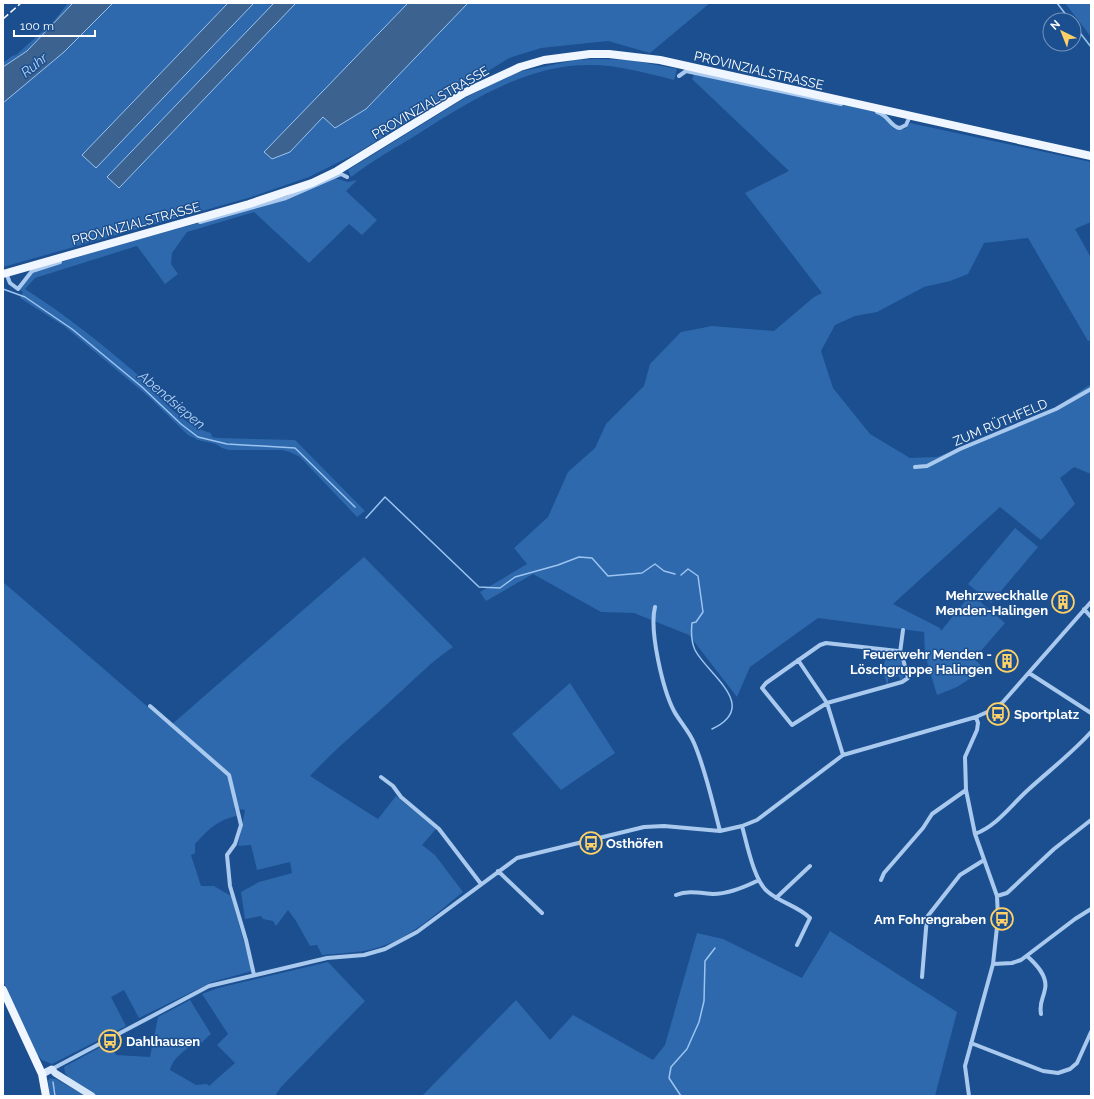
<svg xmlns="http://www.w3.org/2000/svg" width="1094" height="1099" font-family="Raleway,sans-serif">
  <rect width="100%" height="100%" fill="#1b4f8f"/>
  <path fill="#2e69ad" d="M68 3H73L27 51 3 67V63L12 56 16 55 54 21Z
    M113 3H228L82 155 96 168 254 3H274L108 176 119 188 296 3H408L265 151 290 152 323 117 366 109 468 3H710L650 53 608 41 541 48 509 58 357 153 309 177 248 198 3 267V103L64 52Z
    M1065 3H1091V37Z
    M596 59 631 60 677 69 674 80C646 73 619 65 590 65 528 64 468 102 418 134 395 148 372 161 351 177L348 170 465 98 510 75 523 71 575 60Z
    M695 73 881 113 894 129H905L910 123 1091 162V222L1075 229 1091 258V340L1088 341 1028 238 984 243 968 274 950 281 924 287 877 312 855 316 835 325 821 351 833 388 870 434 910 458 937 457 1040 418 1091 384V474L1074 467 1060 478 1075 504 1041 540 1000 507 893 604 940 628 941 631 971 594 1005 623 974 659 985 669 957 687 937 695 925 655 924 632 818 618 750 667 737 697 689 635 634 613 601 612 533 574 486 601 480 592 527 564 514 548 548 517 568 472 595 448 606 424 644 386 650 364 681 332 712 326 774 331 814 297 822 293 745 193 789 171 692 79Z
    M334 178 348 182 357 180 346 191 377 220 362 235 349 224 309 263 254 212 187 232 172 253 171 264 178 274 165 284 137 246 35 278 25 289C66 315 102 344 138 375 161 396 180 425 211 433L212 437 218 438 295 440 365 511 357 517 300 457 290 452 281 450H229L222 448 216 444 198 440 188 435 149 397 64 326 20 298 23 292 18 289 32 271 104 249 264 205Z
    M1015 528 1038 547 991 603 968 584Z
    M364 557 453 647C432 661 416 678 397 695 368 722 337 747 310 776L378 819 396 796 436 829 422 845 435 855 463 892C439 911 414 935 385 945 365 953 343 953 322 955L317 945 310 946 296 921 288 910 276 926 273 921 263 919 261 916 245 919 241 892 259 882 292 873 290 862 257 870 251 845 238 846 245 810 234 808 237 816C217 820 208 830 195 844V853L191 855 201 886H214L231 896 252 971 212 982 139 1018 124 990 111 997 126 1026 52 1064 42 1060 37 1054 3 981V582L170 726Z
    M886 652C902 654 900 659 905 673L902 679 900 680 899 676 888 679V684H887L883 672Z
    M570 683 615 753 561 790 512 734Z
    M830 931 957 1012 935 1096H422L516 1000 550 1040 573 1015 653 1060 665 1045 697 933 723 939 802 978Z
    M328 962 365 1001 281 1087 275 1096H97L70 1079 65 1073 64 1067 110 1042 116 1055 150 1057 158 1017 190 1000 211 1034 201 1043 197 1041C187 1049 173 1057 170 1070L196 1085 207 1084 209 1086 235 1063 217 1045 228 1034 202 994 218 988Z
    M50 1078 56 1079 86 1096H50L48 1081Z"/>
  <path fill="#3c6290" stroke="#9cc4f0" d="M73 3H113L64 52 3 103V67L27 51Z
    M228 3H254L96 168 82 155Z
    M274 3H296L119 188 107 177Z
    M408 3H468L366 109 335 128 323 117 290 152 272 159 264 152Z"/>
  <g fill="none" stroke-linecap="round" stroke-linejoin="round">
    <path stroke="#9cc4f0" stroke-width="1.5" d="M1057 3 1070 20
      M1074 25 1091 47
      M3 289 25 297 72 329 142 387 181 424 198 437 227 444 295 448 355 507
      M366 518 385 497 479 587 500 588 515 577 558 565 579 557 592 558 608 576 642 573 655 564 664 571 675 574
      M681 575 688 569 698 576 703 612 696 622 692 623C691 632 691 641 695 650 707 674 761 706 712 729
      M53 1082 55 1096
      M681 1096 669 1078 671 1067 687 1049 699 1022 704 1001 705 961 715 948"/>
    <path stroke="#a9c9ee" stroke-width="4" d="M679 76 686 71 841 104
      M877 112C889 115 890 127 900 128L906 125 910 116
      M200 222 286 198 341 174 347 177
      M6 273 10 283 18 289 32 271 60 262
      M915 467 927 466 960 449 1056 409 1091 389
      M655 607C649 631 663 690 674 711 680 722 689 731 694 743 706 771 712 801 720 831
      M1084 609 1091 617
      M826 643 898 651 902 655 908 678 902 682 827 703 792 725 762 688 766 683 820 645Z
      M900 653 903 630
      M798 660 827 703 843 755
      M1029 673 1091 713
      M150 706 229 775 230 779 241 825 235 844 227 855 230 886 246 940 254 975
      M381 777 393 786 401 797 439 829 481 884
      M742 826C747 844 754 881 768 892 781 903 798 906 810 918L797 945
      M975 834C998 825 1011 805 1029 789 1050 770 1072 753 1091 732
      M498 871 542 913
      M881 880 884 873 923 828 932 814 966 790
      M676 895C688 890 700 893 713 894 729 894 745 887 759 880
      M997 896 1007 893 1054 849 1091 820
      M776 898 810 866
      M1027 956C1036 964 1048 976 1045 989 1043 1000 1039 1002 1041 1014
      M993 964 1012 963 1021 960 1075 919 1091 909
      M922 977 927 917 960 875 984 860
      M971 1043 1043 1071 1058 1073 1070 1069 1077 1063 1091 1032
      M52 1069 209 986 327 958 364 955 385 949 417 932 517 858 644 827 664 826 720 831 742 826 757 820 843 755 976 717 994 709 1003 702 1091 602
      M969 1096 965 1066 993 964 998 918 997 896 975 834 966 790 965 757 977 730 978 723 976 717"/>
    <path stroke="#d6e6fa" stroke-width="7" d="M42 1074 52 1069 55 1073 92 1096"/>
    <path stroke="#f0f6ff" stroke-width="8" d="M3 274 249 204 312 183 337 171 464 93 520 67 544 60 590 54H609L660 60 1091 156
      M3 990 42 1074 46 1096"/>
    <path stroke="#fff" stroke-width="1.5" stroke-dasharray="7 3" stroke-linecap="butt" d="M3 19 21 3"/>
  </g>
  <defs>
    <g id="building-ring" transform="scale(1.15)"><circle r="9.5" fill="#1b4f8f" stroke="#ffd166" stroke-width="1.5"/><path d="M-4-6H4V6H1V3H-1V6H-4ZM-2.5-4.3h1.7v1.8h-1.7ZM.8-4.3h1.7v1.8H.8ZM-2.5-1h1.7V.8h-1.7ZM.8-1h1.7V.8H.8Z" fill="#ffd166"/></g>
    <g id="bus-ring" transform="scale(1.15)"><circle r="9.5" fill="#1b4f8f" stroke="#ffd166" stroke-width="1.5"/><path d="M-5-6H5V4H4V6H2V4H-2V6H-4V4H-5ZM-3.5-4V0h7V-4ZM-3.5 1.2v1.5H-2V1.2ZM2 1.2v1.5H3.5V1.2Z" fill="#ffd166"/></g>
  </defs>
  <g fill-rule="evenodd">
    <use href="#building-ring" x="1063" y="602"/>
    <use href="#building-ring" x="1007" y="661"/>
    <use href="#bus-ring" x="998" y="714"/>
    <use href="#bus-ring" x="591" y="843"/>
    <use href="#bus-ring" x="1002" y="919"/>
    <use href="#bus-ring" x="110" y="1041"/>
  </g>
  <g text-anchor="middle" stroke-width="3" stroke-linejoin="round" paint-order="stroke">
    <g font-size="13" fill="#fff" stroke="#1b4f8f">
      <text transform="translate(759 70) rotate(13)" y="5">PROVINZIALSTRASSE</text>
      <text transform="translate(430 102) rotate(-30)" y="5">PROVINZIALSTRASSE</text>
      <text transform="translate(136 223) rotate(-15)" y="5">PROVINZIALSTRASSE</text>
      <text transform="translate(1000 422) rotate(-23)" y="5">ZUM RÜTHFELD</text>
    </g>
    <g font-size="13" font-weight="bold" fill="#fff" stroke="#1b4f8f" text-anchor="end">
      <text x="1048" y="600">Mehrzweckhalle<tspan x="1048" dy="15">Menden-Halingen</tspan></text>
      <text x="992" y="659">Feuerwehr Menden -<tspan x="992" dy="15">Löschgruppe Halingen</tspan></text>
      <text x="1014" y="719" text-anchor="start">Sportplatz</text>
      <text x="606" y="848" text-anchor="start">Osthöfen</text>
      <text x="986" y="924">Am Fohrengraben</text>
      <text x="126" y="1046" text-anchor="start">Dahlhausen</text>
    </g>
    <g font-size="14" font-style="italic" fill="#b5d3f5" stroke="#1b4f8f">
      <text transform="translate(34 65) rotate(-39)" y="5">Ruhr</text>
      <text transform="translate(172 400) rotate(40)" y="5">Abendsiepen</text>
    </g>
  </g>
  <rect width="1094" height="1099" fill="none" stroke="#ffffff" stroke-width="8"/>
  <g transform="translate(1062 32) rotate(317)"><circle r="19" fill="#1b4f8f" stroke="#7695bc"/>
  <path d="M0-3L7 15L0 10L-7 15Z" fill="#ffd166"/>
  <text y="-6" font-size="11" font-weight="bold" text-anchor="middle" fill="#ffffff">N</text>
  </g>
  <path d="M14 30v6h81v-6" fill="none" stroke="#ffffff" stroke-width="2"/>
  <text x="20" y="30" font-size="12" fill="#ffffff" stroke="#1b4f8f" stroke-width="3" paint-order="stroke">100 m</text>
</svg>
